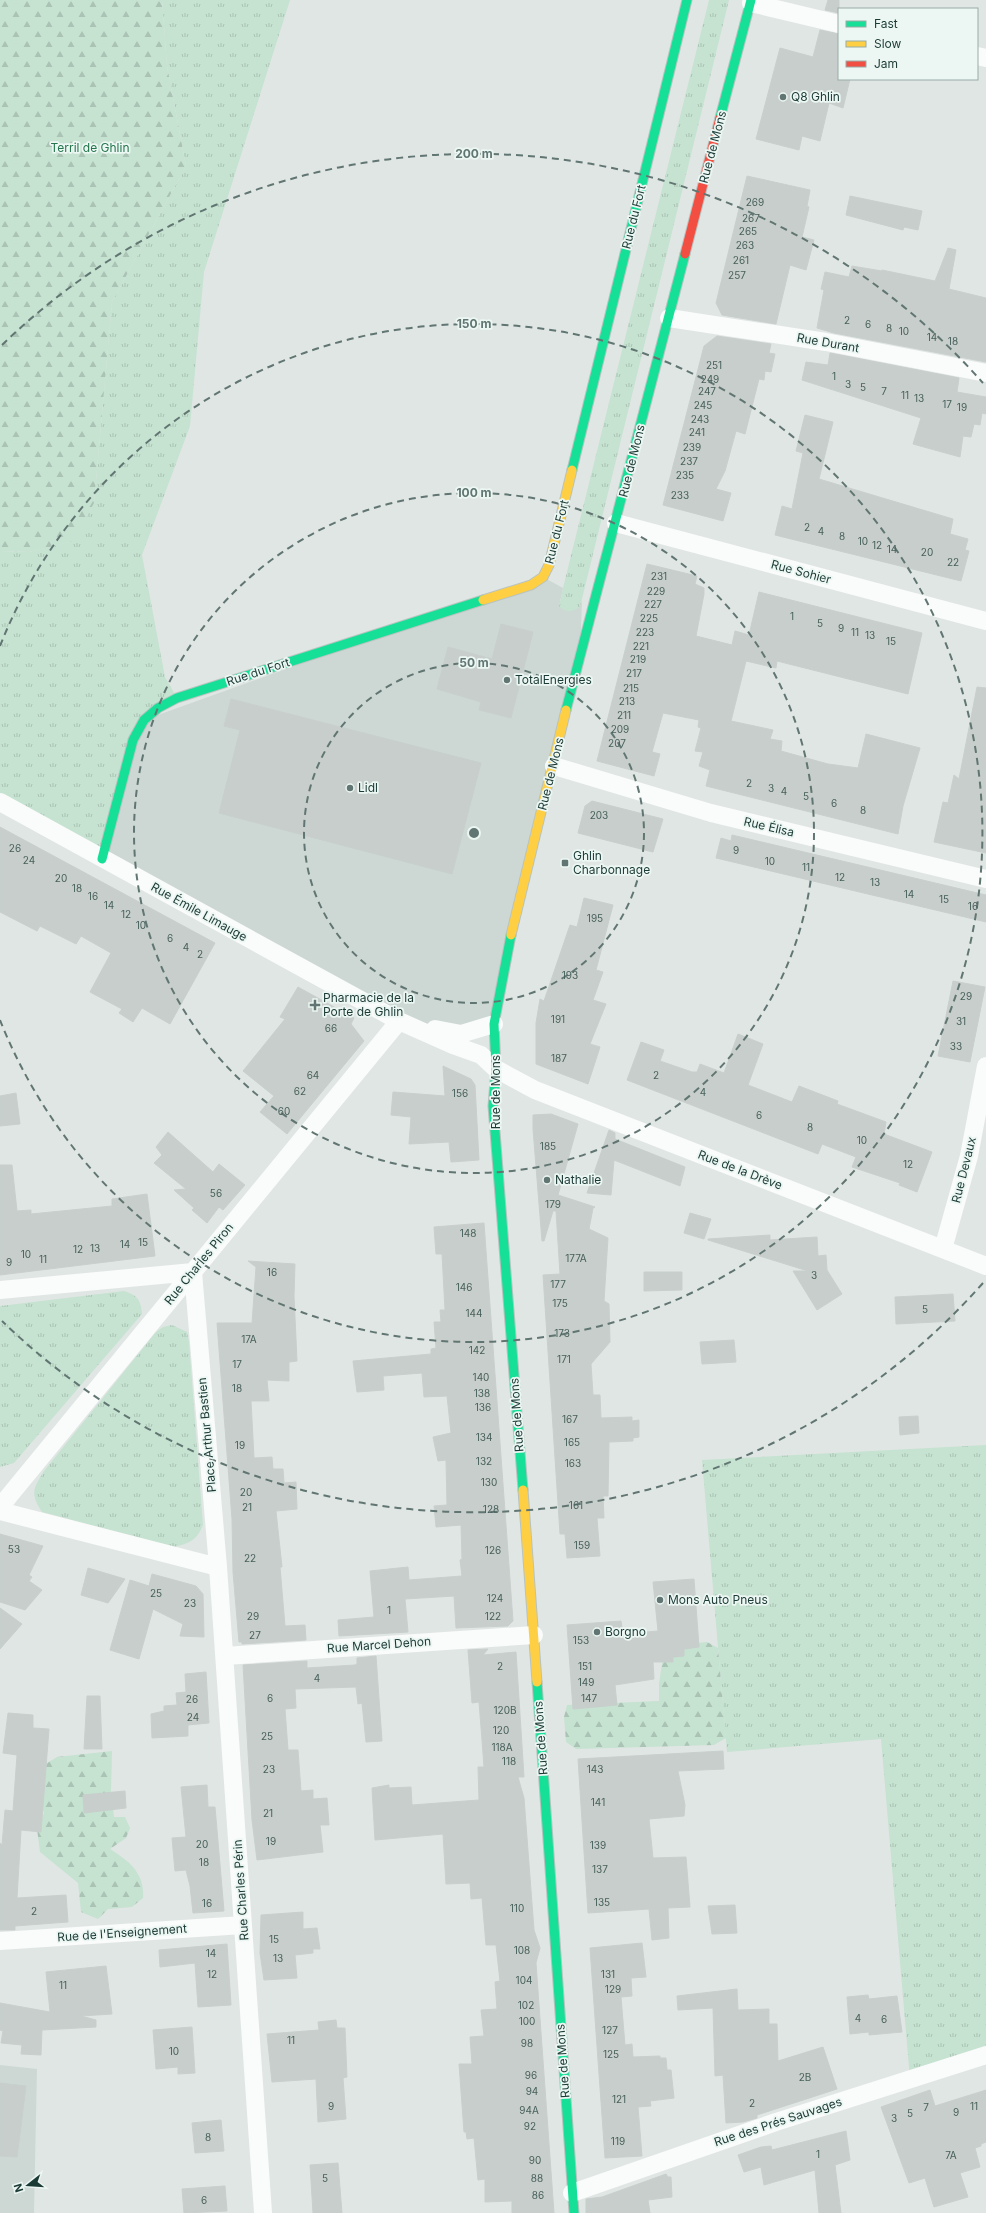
<svg xmlns="http://www.w3.org/2000/svg" width="986" height="2213" font-family="Inter,sans-serif">
  <defs>
    <pattern id="grass-tufts" width="24" height="20" patternUnits="userSpaceOnUse"><rect width="24" height="20" fill="#c6e2d1"/><path d="M3 7l-1-3M5 7V3M7 7l1-3M15 17l-1-3M17 17v-4M19 17l1-3" fill="none" stroke="#aac3b4"/></pattern>
    <pattern id="forest-firs" width="22" height="20" patternUnits="userSpaceOnUse"><rect width="22" height="20" fill="#c6e2d1"/><path d="M5 1l3.5 6h-7zM16 11l3.5 6h-7z" fill="#aac3b4"/></pattern>
  </defs>
  <rect width="100%" height="100%" fill="#e0e6e4"/>
  <path fill="#cdd8d4" d="M543 577 563 588 559 607H580L582 600 580 657 494 1024 461 1034 399 1021 102 859 144 720Z
    M0 2065 37 2069 34 2213H0Z"/>
  <path fill="url(#grass-tufts)" d="M162 0H290L204 272 190 426 142 555 165 677 177 698 144 719 102 859 0 802V551L29 552 73 541 94 503 112 302 186 166 167 66Z
    M709 0H729L580 607C572 612 567 613 559 607L563 588Z
    M124 1291C137 1295 141 1300 142 1314L14 1463 0 1467V1306Z
    M172 1325 187 1332 189 1342 203 1525C196 1541 190 1543 174 1547L42 1512C30 1493 33 1489 44 1471L156 1332 163 1327Z
    M986 1445V2055L910 2079 881 1739 727 1752 702 1460Z"/>
  <path fill="url(#forest-firs)" d="M0 0H162L167 66 186 166 112 302 94 503 74 541 29 552 0 551Z
    M707 1642 718 1648 726 1738 714 1745 576 1749 566 1742 564 1717 567 1705 659 1701V1683L664 1652 676 1645Z
    M112 1751 111 1791 114 1817H125L130 1828 126 1838 110 1849C129 1861 145 1873 143 1898L132 1907 108 1909 98 1919 81 1912 78 1883 40 1852 37 1829 44 1813 36 1791 39 1768 57 1757Z"/>
  <path fill="#c7cecb" stroke="#c8cfcd" d="M828 0H839V13L825 10Z
    M820 30 839 34V79H850L843 108 829 103 820 141 802 136 799 150 756 139 780 48 813 57Z
    M747 176 810 190 807 206 809 207 802 237 814 240 806 270 790 265 776 324 722 315 716 303Z
    M850 196 922 211 918 230 904 227 903 230 846 215Z
    M948 248 956 250 949 289 986 298V362L834 333 817 328 824 290 821 289 825 272 849 277 852 266 882 271V270L935 281Z
    M717 336 771 344 769 353 775 354 771 372 765 371 764 380 759 379 745 434 736 431 725 471 716 489 731 493 723 521 663 505 704 346Z
    M830 353 959 378 957 392 986 397V414L982 413 980 425 974 424 971 437 963 436 960 457 913 444 921 418 802 380 806 362 828 365Z
    M805 415 833 422 819 479 953 519 950 534 968 539 965 550 969 551 961 581 775 535 782 506 792 509 803 453 796 451Z
    M647 564 697 576 695 584 704 588V594L696 636 732 645 735 631 749 635 759 592 922 633 908 694 777 661 776 668 746 661 731 721 773 730 770 739 782 741 781 751 828 764 858 768 866 734 920 748 903 806 898 834 706 786 710 770 699 766 703 752 695 751 701 728 698 727 699 720 663 713 652 752 660 754 654 776 597 761Z
    M501 624 533 632 511 718 479 710 481 702 437 689 448 647 492 659Z
    M977 687 986 688V853L934 842 943 802 948 803 954 775 959 779Z
    M231 699 481 763 452 874 219 813 240 730 224 726Z
    M592 801 663 819 653 852 578 833 585 806Z
    M0 827 215 943 170 1024 142 1008 133 1022 119 1013 122 1009 90 992 111 953 81 936 76 944 40 926 37 931 0 912Z
    M732 835 986 895V922L716 858 721 838 731 841Z
    M584 898 613 905 596 970 603 972 593 1000 606 1004 590 1044 600 1047 588 1084 536 1064V1023L540 999 544 1001 570 925 577 927Z
    M953 981 985 987 970 1062 938 1056Z
    M298 987 354 1018 351 1024 364 1041 287 1134 260 1112 274 1096 243 1071 285 1019 280 1017Z
    M738 1034 763 1044 748 1085 792 1102 799 1086 838 1101 837 1104 886 1122 884 1134 932 1152 917 1192 899 1185 900 1183 852 1167 856 1157 822 1144 818 1154 627 1080 641 1042 664 1050 660 1061 692 1072H697L700 1064 724 1073Z
    M443 1066 471 1079 475 1085 479 1160 451 1162 449 1142 409 1144 411 1117 391 1115 393 1092 445 1096Z
    M16 1093 20 1124 0 1126V1096Z
    M551 1114 578 1124 558 1195 595 1207 593 1208 589 1229 608 1238 604 1301 609 1304 610 1342 591 1364 593 1395H600L601 1418 632 1417V1421L639 1420V1437L633 1438V1441L609 1442 608 1496H603L604 1518H597L600 1556 567 1558 565 1534H560L543 1275 560 1274 556 1211H553L544 1241H542L533 1129V1115Z
    M609 1130 615 1133V1139L685 1167 680 1186 614 1160 611 1195 587 1193Z
    M168 1132 213 1172 219 1164 245 1185 223 1210 219 1207 207 1223 192 1210 194 1208 174 1190 186 1189 154 1163 162 1155 156 1147Z
    M0 1165H12L17 1211 31 1210V1214L112 1206V1199L147 1194 155 1256 0 1275Z
    M690 1213 711 1219 704 1239 684 1233Z
    M484 1223 513 1621 508 1626 456 1628 454 1596 405 1599 408 1632 339 1636 338 1620 374 1617 370 1571 408 1567 409 1580 462 1576 460 1560 462 1559 461 1525 436 1527 434 1506 447 1505 446 1460 438 1461 433 1437 451 1433 447 1396 424 1397 422 1373 383 1376 384 1390 357 1392 353 1361 431 1354V1349L436 1348 434 1322H441L440 1310H445L442 1254H436L434 1227Z
    M770 1235V1240L817 1237 818 1256 826 1255 827 1270 842 1294 817 1310 793 1271H808L708 1240V1239Z
    M248 1261 295 1264 294 1296 297 1361 289 1362V1381L267 1380 269 1401H251L254 1458 272 1457 273 1469H283L284 1483 296 1482 297 1509 276 1511 282 1567H280L285 1626 305 1625 306 1640 242 1644V1642H239L233 1572 232 1519 217 1323H252L256 1267Z
    M644 1272H682V1290L644 1291Z
    M953 1294 955 1321 896 1324 895 1297Z
    M734 1340 736 1362 702 1364 700 1342Z
    M918 1416 919 1433 900 1435 899 1417Z
    M0 1534 43 1546 29 1575 32 1577 29 1581 42 1590 25 1610 0 1602Z
    M88 1568 125 1579 108 1603 81 1595Z
    M152 1574 196 1586 203 1594 204 1637 180 1636 183 1624 153 1609 139 1659 110 1650 130 1580 149 1586Z
    M694 1579 699 1647 684 1649V1656L673 1657V1662H653L654 1679 615 1685 617 1705 573 1709 567 1625 621 1621 623 1634 658 1631 653 1582Z
    M0 1608 22 1624 0 1649Z
    M488 1649 483 1655 516 1652 524 1777H518L524 1798 534 1930 540 1948 536 1963 554 2213H512V2201L485 2202V2179L478 2180 474 2138 467 2139 466 2132H464L459 2064H472L470 2037 484 2036 481 2010 497 2009 495 1982 500 1981 496 1945H486L482 1898 471 1899 470 1883 446 1884 443 1834 375 1840 372 1788 389 1785V1788L411 1787 412 1805 479 1800 478 1767H484L482 1740 479 1702 472 1703 468 1650Z
    M376 1656 382 1741 366 1742 362 1703 358 1704 356 1687 295 1689 296 1708 285 1709 288 1750H298L301 1791 313 1790V1799L327 1798 329 1825H320L323 1852 257 1860 252 1820 243 1665 307 1661V1668L355 1665 357 1664V1658Z
    M206 1672 209 1723 188 1725V1736L152 1738 151 1714 164 1711V1706L177 1705 176 1693 186 1692 185 1674Z
    M87 1696H100L102 1749H84Z
    M8 1713 33 1715V1728L49 1729 41 1832 21 1830 17 1898 66 1895 68 1922 15 1926V1930H0V1843L2 1845 5 1810 13 1811 17 1755 3 1753Z
    M723 1751 724 1769 678 1771 685 1805 684 1816 649 1819 653 1858 686 1857 690 1907 668 1908 669 1938 652 1940 649 1909 588 1913 578 1759Z
    M207 1785 208 1807H215L224 1911 193 1913 190 1886 186 1870 175 1871 172 1838 186 1837 181 1787Z
    M125 1791 126 1808 84 1813 83 1795Z
    M735 1905 737 1933 712 1934 708 1906Z
    M303 1912V1929L317 1928 320 1949H313V1953L295 1955 297 1978 264 1980 260 1953 261 1915Z
    M642 1943 646 1977 631 1978 632 1996 621 1997 625 2045 632 2044 633 2057 660 2056V2058H666L667 2070H671L674 2098 650 2101 651 2106 638 2107 642 2156 605 2158 590 1948Z
    M227 1944 231 2005 198 2007 195 1963 160 1967 159 1950Z
    M106 1966 112 2014 81 2016 96 2020V2027L42 2030 41 2055 21 2054 22 2045 1 2043 3 2031 0 2030V2003L50 2012 46 1972Z
    M737 1989 738 2010 769 2009V2024H777L778 2061 823 2047 837 2089 757 2115V2118L743 2122 726 2123 723 2075 715 2076 713 2008 678 2010 677 1996Z
    M868 1995 869 1999 897 1996 902 2032 869 2035V2032L850 2034 847 1997Z
    M336 2020 337 2028H345L347 2077 343 2078 346 2119 318 2122 316 2079 272 2082 267 2034 319 2030 318 2022Z
    M192 2027 195 2073 178 2074V2067L156 2069 153 2030Z
    M0 2083 26 2086 17 2157 0 2156Z
    M930 2090 935 2106 986 2090V2142L981 2144V2146L975 2148 980 2167 960 2173 968 2197 934 2207 925 2178 909 2183 881 2107Z
    M221 2120 224 2151 195 2153 192 2123Z
    M846 2131 850 2160 835 2165 841 2213H819L815 2170 764 2185 761 2167 744 2172 738 2155 761 2147 771 2146 772 2150Z
    M338 2163 342 2213H313L310 2165Z
    M666 2174 668 2177H671L672 2197 648 2200 650 2213H586V2199L602 2197Z
    M225 2186 227 2211 184 2213 182 2189Z"/>
  <g fill="none" stroke-linecap="round" stroke-linejoin="round">
    <g stroke="#b8c3c0" stroke-width="11">
      <path id="fast" d="M720 118 751 0
        M572 470 687 0
        M566 710 685 254
        M102 859 133 740 144 720 158 708 177 698 483 600
        M511 935 494 1024 496 1069 493 1106 523 1490
        M537 1682 574 2213"/>
    </g>
    <g stroke="#b8c3c0" stroke-width="11">
      <path id="slow" d="M483 600 531 585 543 577 549 565 572 470
        M511 935 566 710
        M523 1490 537 1682"/>
    </g>
    <g stroke="#b8c3c0" stroke-width="11">
      <path id="jam" d="M685 254 720 118"/>
    </g>
    <path stroke="#fafbfb" stroke-width="18" d="M751 3 839 24
      M977 56 986 58
      M669 318 826 342 986 373
      M616 523 986 621
      M554 766 711 813 986 879
      M0 802 399 1021 453 1045 481 1055 496 1069 535 1090 986 1266
      M435 1029 461 1034 494 1024
      M943 1249 969 1156 986 1066
      M0 1290 193 1272 218 1567 0 1511
      M0 1507 399 1021
      M218 1567 263 2213
      M225 1656 534 1635
      M0 1941 243 1925
      M572 2193 776 2122 986 2055"/>
    <use href="#fast" stroke="#16e098" stroke-width="9"/>
    <use href="#slow" stroke="#ffcf43" stroke-width="9"/>
    <use href="#jam" stroke="#f24e42" stroke-width="9"/>
  </g>
  <g fill="none" stroke="#617672" stroke-width="2" stroke-dasharray="7 5">
    <circle cx="474" cy="833" r="170"/>
    <circle cx="474" cy="833" r="340"/>
    <path d="M0 646A509 509 0 1 1 0 1020"/>
    <path d="M983 1283A679 679 0 0 1 2 1321M2 345A679 679 0 0 1 983 383"/>
  </g>
  <g fill="#617672" stroke="#ecf7f3" stroke-width="1.5">
    <circle cx="783" cy="97" r="4"/>
    <circle cx="507" cy="680" r="4"/>
    <circle cx="350" cy="788" r="4"/>
    <rect x="561" y="859" width="8" height="8" rx="2"/>
    <path d="M313 999h4v4h4v4h-4v4h-4v-4h-4v-4h4z"/>
    <circle cx="547" cy="1180" r="4"/>
    <circle cx="660" cy="1600" r="4"/>
    <circle cx="597" cy="1632" r="4"/>
  </g>
  <g text-anchor="middle" stroke-width="3.5" stroke-linejoin="round" paint-order="stroke">
    <g font-size="10" fill="#48605b">
      <text x="755" y="206">269</text>
      <text x="751" y="222">267</text>
      <text x="748" y="235">265</text>
      <text x="745" y="249">263</text>
      <text x="741" y="264">261</text>
      <text x="737" y="279">257</text>
      <text x="847" y="324">2</text>
      <text x="868" y="328">6</text>
      <text x="889" y="332">8</text>
      <text x="904" y="335">10</text>
      <text x="932" y="341">14</text>
      <text x="953" y="345">18</text>
      <text x="714" y="369">251</text>
      <text x="834" y="380">1</text>
      <text x="710" y="383">249</text>
      <text x="848" y="388">3</text>
      <text x="863" y="391">5</text>
      <text x="707" y="395">247</text>
      <text x="884" y="395">7</text>
      <text x="905" y="399">11</text>
      <text x="919" y="402">13</text>
      <text x="947" y="408">17</text>
      <text x="703" y="409">245</text>
      <text x="962" y="411">19</text>
      <text x="700" y="423">243</text>
      <text x="697" y="436">241</text>
      <text x="692" y="451">239</text>
      <text x="689" y="465">237</text>
      <text x="685" y="479">235</text>
      <text x="680" y="499">233</text>
      <text x="807" y="531">2</text>
      <text x="821" y="535">4</text>
      <text x="842" y="540">8</text>
      <text x="863" y="545">10</text>
      <text x="877" y="549">12</text>
      <text x="892" y="553">14</text>
      <text x="927" y="556">20</text>
      <text x="953" y="566">22</text>
      <text x="659" y="580">231</text>
      <text x="656" y="595">229</text>
      <text x="653" y="608">227</text>
      <text x="792" y="620">1</text>
      <text x="649" y="622">225</text>
      <text x="820" y="627">5</text>
      <text x="841" y="632">9</text>
      <text x="645" y="636">223</text>
      <text x="855" y="636">11</text>
      <text x="870" y="639">13</text>
      <text x="891" y="645">15</text>
      <text x="641" y="650">221</text>
      <text x="638" y="663">219</text>
      <text x="634" y="677">217</text>
      <text x="631" y="692">215</text>
      <text x="627" y="705">213</text>
      <text x="624" y="719">211</text>
      <text x="620" y="733">209</text>
      <text x="617" y="747">207</text>
      <text x="749" y="787">2</text>
      <text x="771" y="792">3</text>
      <text x="784" y="795">4</text>
      <text x="806" y="800">5</text>
      <text x="834" y="807">6</text>
      <text x="863" y="814">8</text>
      <text x="599" y="819">203</text>
      <text x="15" y="852">26</text>
      <text x="736" y="854">9</text>
      <text x="29" y="864">24</text>
      <text x="770" y="865">10</text>
      <text x="806" y="871">11</text>
      <text x="840" y="881">12</text>
      <text x="61" y="882">20</text>
      <text x="875" y="886">13</text>
      <text x="77" y="892">18</text>
      <text x="909" y="898">14</text>
      <text x="93" y="900">16</text>
      <text x="944" y="903">15</text>
      <text x="109" y="909">14</text>
      <text x="973" y="910">16</text>
      <text x="126" y="918">12</text>
      <text x="595" y="922">195</text>
      <text x="141" y="929">10</text>
      <text x="170" y="942">6</text>
      <text x="186" y="951">4</text>
      <text x="200" y="958">2</text>
      <text x="570" y="979">193</text>
      <text x="966" y="1000">29</text>
      <text x="558" y="1023">191</text>
      <text x="961" y="1025">31</text>
      <text x="331" y="1032">66</text>
      <text x="956" y="1050">33</text>
      <text x="559" y="1062">187</text>
      <text x="313" y="1079">64</text>
      <text x="656" y="1079">2</text>
      <text x="300" y="1095">62</text>
      <text x="703" y="1096">4</text>
      <text x="460" y="1097">156</text>
      <text x="284" y="1115">60</text>
      <text x="759" y="1119">6</text>
      <text x="810" y="1131">8</text>
      <text x="862" y="1144">10</text>
      <text x="548" y="1150">185</text>
      <text x="908" y="1168">12</text>
      <text x="216" y="1197">56</text>
      <text x="553" y="1208">179</text>
      <text x="468" y="1237">148</text>
      <text x="143" y="1246">15</text>
      <text x="125" y="1248">14</text>
      <text x="95" y="1252">13</text>
      <text x="78" y="1253">12</text>
      <text x="26" y="1258">10</text>
      <text x="576" y="1262">177A</text>
      <text x="43" y="1263">11</text>
      <text x="9" y="1266">9</text>
      <text x="272" y="1276">16</text>
      <text x="814" y="1279">3</text>
      <text x="558" y="1288">177</text>
      <text x="464" y="1291">146</text>
      <text x="560" y="1307">175</text>
      <text x="925" y="1313">5</text>
      <text x="474" y="1317">144</text>
      <text x="562" y="1337">173</text>
      <text x="249" y="1343">17A</text>
      <text x="477" y="1354">142</text>
      <text x="564" y="1363">171</text>
      <text x="237" y="1368">17</text>
      <text x="481" y="1381">140</text>
      <text x="237" y="1392">18</text>
      <text x="482" y="1397">138</text>
      <text x="483" y="1411">136</text>
      <text x="570" y="1423">167</text>
      <text x="484" y="1441">134</text>
      <text x="572" y="1446">165</text>
      <text x="240" y="1449">19</text>
      <text x="484" y="1465">132</text>
      <text x="573" y="1467">163</text>
      <text x="489" y="1486">130</text>
      <text x="246" y="1496">20</text>
      <text x="576" y="1509">161</text>
      <text x="247" y="1511">21</text>
      <text x="491" y="1513">128</text>
      <text x="582" y="1549">159</text>
      <text x="14" y="1553">53</text>
      <text x="493" y="1554">126</text>
      <text x="250" y="1562">22</text>
      <text x="156" y="1597">25</text>
      <text x="495" y="1602">124</text>
      <text x="190" y="1607">23</text>
      <text x="389" y="1614">1</text>
      <text x="253" y="1620">29</text>
      <text x="493" y="1620">122</text>
      <text x="255" y="1639">27</text>
      <text x="581" y="1644">153</text>
      <text x="500" y="1670">2</text>
      <text x="585" y="1670">151</text>
      <text x="317" y="1682">4</text>
      <text x="586" y="1686">149</text>
      <text x="270" y="1702">6</text>
      <text x="589" y="1702">147</text>
      <text x="192" y="1703">26</text>
      <text x="505" y="1714">120B</text>
      <text x="193" y="1721">24</text>
      <text x="501" y="1734">120</text>
      <text x="267" y="1740">25</text>
      <text x="502" y="1751">118A</text>
      <text x="509" y="1765">118</text>
      <text x="269" y="1773">23</text>
      <text x="595" y="1773">143</text>
      <text x="598" y="1806">141</text>
      <text x="268" y="1817">21</text>
      <text x="271" y="1845">19</text>
      <text x="202" y="1848">20</text>
      <text x="598" y="1849">139</text>
      <text x="204" y="1866">18</text>
      <text x="600" y="1873">137</text>
      <text x="602" y="1906">135</text>
      <text x="207" y="1907">16</text>
      <text x="517" y="1912">110</text>
      <text x="34" y="1915">2</text>
      <text x="274" y="1943">15</text>
      <text x="522" y="1954">108</text>
      <text x="211" y="1957">14</text>
      <text x="278" y="1962">13</text>
      <text x="212" y="1978">12</text>
      <text x="608" y="1978">131</text>
      <text x="524" y="1984">104</text>
      <text x="63" y="1989">11</text>
      <text x="613" y="1993">129</text>
      <text x="526" y="2009">102</text>
      <text x="858" y="2022">4</text>
      <text x="884" y="2023">6</text>
      <text x="527" y="2025">100</text>
      <text x="610" y="2034">127</text>
      <text x="291" y="2044">11</text>
      <text x="527" y="2047">98</text>
      <text x="174" y="2055">10</text>
      <text x="611" y="2058">125</text>
      <text x="531" y="2079">96</text>
      <text x="805" y="2081">2B</text>
      <text x="532" y="2095">94</text>
      <text x="619" y="2103">121</text>
      <text x="752" y="2107">2</text>
      <text x="331" y="2110">9</text>
      <text x="974" y="2110">11</text>
      <text x="926" y="2111">7</text>
      <text x="529" y="2114">94A</text>
      <text x="956" y="2116">9</text>
      <text x="910" y="2117">5</text>
      <text x="894" y="2122">3</text>
      <text x="530" y="2130">92</text>
      <text x="208" y="2141">8</text>
      <text x="618" y="2145">119</text>
      <text x="818" y="2158">1</text>
      <text x="951" y="2159">7A</text>
      <text x="535" y="2164">90</text>
      <text x="325" y="2182">5</text>
      <text x="537" y="2182">88</text>
      <text x="538" y="2199">86</text>
      <text x="204" y="2204">6</text>
    </g>
    <g font-size="12" fill="#1c3a35" stroke="#ecf7f3" text-anchor="start">
      <text x="791" y="101">Q8 Ghlin</text>
      <text x="515" y="684">TotalEnergies</text>
      <text x="358" y="792">Lidl</text>
      <text x="573" y="860">Ghlin<tspan x="573" dy="14">Charbonnage</tspan></text>
      <text x="323" y="1002">Pharmacie de la<tspan x="323" dy="14">Porte de Ghlin</tspan></text>
      <text x="555" y="1184">Nathalie</text>
      <text x="668" y="1604">Mons Auto Pneus</text>
      <text x="605" y="1636">Borgno</text>
    </g>
    <g font-size="12" fill="#1c3a35" stroke="#ecf7f3">
      <text transform="translate(713 147) rotate(-75)" y="4">Rue de Mons</text>
      <text transform="translate(634 217) rotate(-76)" y="4">Rue du Fort</text>
      <text transform="translate(828 343) rotate(10)" y="4">Rue Durant</text>
      <text transform="translate(632 461) rotate(-76)" y="4">Rue de Mons</text>
      <text transform="translate(557 532) rotate(-76)" y="4">Rue du Fort</text>
      <text transform="translate(801 572) rotate(15)" y="4">Rue Sohier</text>
      <text transform="translate(258 672) rotate(-18)" y="4">Rue du Fort</text>
      <text transform="translate(551 774) rotate(-76)" y="4">Rue de Mons</text>
      <text transform="translate(769 827) rotate(13)" y="4">Rue Élisa</text>
      <text transform="translate(199 912) rotate(29)" y="4">Rue Émile Limauge</text>
      <text transform="translate(496 1092) rotate(-90)" y="4">Rue de Mons</text>
      <text transform="translate(740 1170) rotate(21)" y="4">Rue de la Drève</text>
      <text transform="translate(964 1170) rotate(-76)" y="4">Rue Devaux</text>
      <text transform="translate(199 1264) rotate(-51)" y="4">Rue Charles Piron</text>
      <text transform="translate(517 1415) rotate(-94)" y="4">Rue de Mons</text>
      <text transform="translate(207 1435) rotate(-95)" y="4">Place Arthur Bastien</text>
      <text transform="translate(379 1645) rotate(-4)" y="4">Rue Marcel Dehon</text>
      <text transform="translate(541 1738) rotate(-94)" y="4">Rue de Mons</text>
      <text transform="translate(241 1890) rotate(-94)" y="4">Rue Charles Périn</text>
      <text transform="translate(122 1933) rotate(-4)" y="4">Rue de l'Enseignement</text>
      <text transform="translate(563 2061) rotate(-94)" y="4">Rue de Mons</text>
      <text transform="translate(778 2122) rotate(-18)" y="4">Rue des Prés Sauvages</text>
    </g>
    <g font-size="12" fill="#23754b" stroke="#ecf7f3">
      <text x="90" y="152">Terril de Ghlin</text>
    </g>
  </g>
  <circle cx="474" cy="833" r="6" fill="#617672" stroke="#ecf7f3" stroke-width="2"/>
  <g font-size="12" text-anchor="middle" font-weight="bold" fill="#617672" stroke="#ecf7f3" stroke-width="3.5" stroke-linejoin="round" paint-order="stroke">
    <text x="474" y="158">200 m</text>
    <text x="474" y="328">150 m</text>
    <text x="474" y="497">100 m</text>
    <text x="474" y="667">50 m</text>
  </g>
  <rect x="838" y="8" width="140" height="72" fill="#ecf7f3" stroke="#99aba7"/>
  <rect x="846" y="21" width="20" height="6" fill="#16e098" stroke="#99aba7"/>
  <text x="874" y="28" font-size="12" fill="#1c3a35">Fast</text>
  <rect x="846" y="41" width="20" height="6" fill="#ffcf43" stroke="#99aba7"/>
  <text x="874" y="48" font-size="12" fill="#1c3a35">Slow</text>
  <rect x="846" y="61" width="20" height="6" fill="#f24e42" stroke="#99aba7"/>
  <text x="874" y="68" font-size="12" fill="#1c3a35">Jam</text>
  <g transform="translate(28 2185) rotate(253)" stroke="#ecf7f3" stroke-width="3" paint-order="stroke">
  <path d="M0-3L7 15L0 10L-7 15Z" fill="#1c3a35"/>
  <text y="-6" font-size="11" font-weight="bold" text-anchor="middle" fill="#1c3a35">N</text>
  </g>
</svg>
